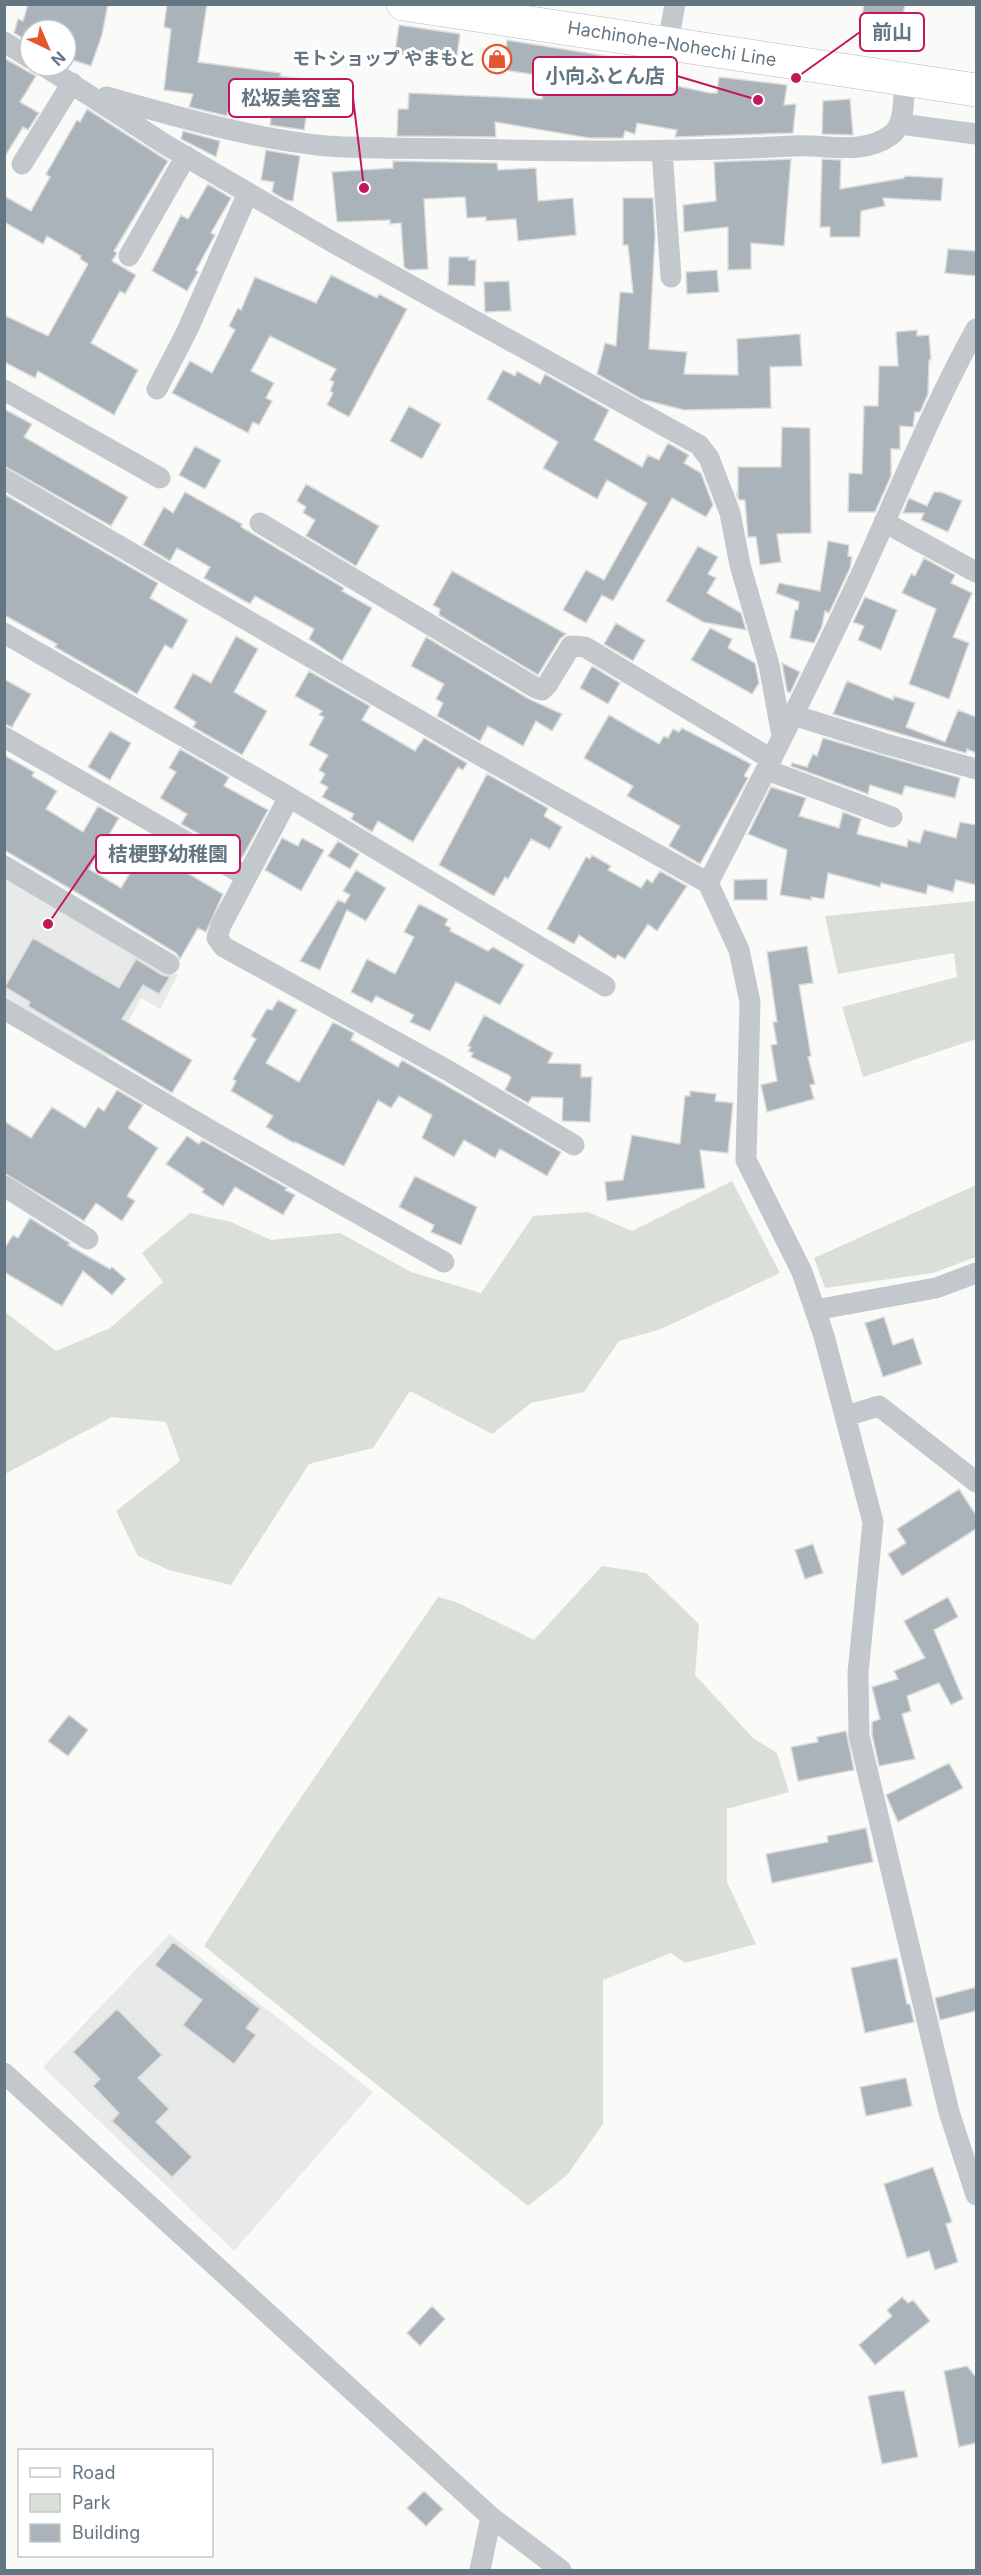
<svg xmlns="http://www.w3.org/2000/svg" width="981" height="2575" font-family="Inter,'Noto Sans JP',sans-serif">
  <rect width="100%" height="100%" fill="#fafaf8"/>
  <path fill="#e8e9e9" d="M5 872 178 975 160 1009 141 998 108 1059 5 998Z
    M170 1934 373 2092 234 2251 43 2067Z"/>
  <path fill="#dadfd7" d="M976 901V1039L863 1077 842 1007 957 977 954 953 838 974 825 916Z
    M732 1181 780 1273 661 1329 619 1341 584 1392 531 1403 492 1434 410 1391 373 1448 309 1464 231 1585 169 1570 138 1556 116 1511 180 1461 166 1422 112 1417 5 1474V1312L56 1351 110 1328 163 1282 142 1253 190 1213 231 1222 271 1240 340 1233 411 1272 481 1293 533 1216 588 1212 632 1231Z
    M976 1185V1257L933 1273 825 1288 814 1258Z
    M602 1566 646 1573 699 1624 695 1675 753 1738 777 1753 789 1792 727 1809V1882L756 1944 685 1963 671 1953 603 1980V2124L567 2175 528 2206 204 1946 274 1837 438 1597 456 1602 534 1640Z"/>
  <path fill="#aab3b9" stroke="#dcdcda" stroke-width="1.5" d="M28 4H108L102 35 91 66 66 58V30H30V43L14 33 18 19 23 21Z
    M167 4H207L198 62 281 73 280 76 303 79V82L312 83 304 130 270 125 271 117 228 112 227 116 189 107 193 94 164 90 171 29 164 27Z
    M864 4H905L899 43 859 37Z
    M399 25 460 34 456 63 395 53Z
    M507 40 656 64 653 81 710 93H717L719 77 787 85 784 105 796 104 793 133 675 137 677 130 637 123 635 134 625 131 623 138H589L495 122 496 137 397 136 398 109H408L409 93 542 99 544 76 503 70Z
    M4 58 36 76 20 102 39 113 28 130 23 127 4 158Z
    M850 99 853 135 822 134 823 101Z
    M87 109 168 161 114 251 117 253 112 261 136 275 125 294 120 291 91 343 138 370 114 415 38 371 35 378 4 362V315L48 336 88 264 80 259 81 256 47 236 43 244 4 222V196L31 211 50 177 46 174 77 120 80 122Z
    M183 131 220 141 216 157 181 139Z
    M266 150 300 156 293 201 286 200 272 192 274 182 261 180Z
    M791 159 784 246 751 243V269L728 270V227L684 232 683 205 716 201 714 162Z
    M822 159 841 160 840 189 904 178 905 176 943 178 941 201 883 198 885 206 861 211 860 237H830V227H820Z
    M393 161 497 163 498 170 536 168 538 201 573 198 576 235 518 241 516 219 486 221V217L467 218 465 197 424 199 428 269 409 270 404 267 401 223 390 224V220L337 222 332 172 393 168Z
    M208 184 231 198 211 233 215 235 196 270 198 272 187 291 152 271 181 215 188 219Z
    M623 198H653L655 236 649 349 687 352 684 374 738 375 737 339 800 334 802 366 770 367 771 408 684 410 641 399 597 374 605 343 616 346 620 292 633 293 628 245H623Z
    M948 249 976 251V276L945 273Z
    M449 257H469L468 260H476L475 286 448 285Z
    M717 270 719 292 687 294 686 272Z
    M331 275 377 298 379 294 407 309 349 417 327 405 333 393 330 391 334 382 330 380 336 369 270 336 251 371 274 383 266 398 272 401 259 425 253 422 248 433 172 393 190 361 212 373 235 330 229 326 238 308 241 310 255 277 316 303Z
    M509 281 511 311 485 312 484 282Z
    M917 330V336L929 335 931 360H929L928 394 920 412H915L913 427 900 426V449H891V476L875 512H848L849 473 862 474 864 406H878L879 366H898L896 332Z
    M503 370 515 376 517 371 540 384 545 374 609 410 594 440 642 467 648 455 659 460 668 443 689 455 684 463 701 473 713 505 706 517 672 498 613 601 602 595 586 623 563 610 586 570 604 580 647 503 607 480 597 499 543 468 558 442 487 399Z
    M409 406 441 424 422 459 390 441Z
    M4 409 32 424 24 437 128 497 111 526 4 466Z
    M782 427 810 428 811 533 777 534 781 562 760 565 756 537H748L745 500H739L736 493 738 495V467H781Z
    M195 446 221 460 205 489 179 475Z
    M306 484 379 526 356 566 306 536 315 520 303 513 306 507 297 501Z
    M185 492 242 524 241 527 344 588 342 591 372 608 342 661 309 639 314 629 255 596 250 604 204 578 210 567 177 548 170 561 143 545 164 507 173 513Z
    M934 492H941L962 501 948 532 921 520 924 513H903L909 498 927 506Z
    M4 494 158 583 150 598 188 620 172 649 165 645 137 694 55 647 57 644 4 615Z
    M828 541 849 545 848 556 852 557 850 568 829 613 825 611 822 626 814 643 790 638 795 610H798L799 602 776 593 779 583 820 591Z
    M698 546 718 557 708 574 716 578 707 593 741 613 746 630 703 622 666 601Z
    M924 558 955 575 951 583 972 593 953 637 969 643 949 699 909 684 936 609 902 593 911 574 915 576Z
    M452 571 566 634 560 639 538 675 439 615 440 609 433 605Z
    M865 597 897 610 881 650 858 640 864 626 853 622Z
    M616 623 645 640 633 661 604 644Z
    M710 628 732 639 728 648 755 663 759 683 752 694 691 660Z
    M236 636 258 649 234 692 267 711 242 755 193 727 196 722 174 708 193 673 211 683Z
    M426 637 529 699 562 714 552 731 536 721 523 746 488 726 480 741 437 716 443 703 436 699 444 684 411 666Z
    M782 663 800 672 790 693 787 691Z
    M592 666 620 683 608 704 580 688Z
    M309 671 370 706 362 720 415 751 424 738 467 763 463 770 458 767 413 842 378 821 372 832 351 819 354 814 322 797 328 787 320 783 325 774 319 770 328 755 309 745 324 717 319 715 322 711 295 696Z
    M4 679 31 694 12 727 4 724Z
    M847 681 893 700 894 696 915 703 906 727 945 742 958 710 976 717V753L967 749 966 753 833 714Z
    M609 715 659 744 664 736 668 738 673 729 679 732 682 728 751 764 744 776 748 778 700 864 669 846 680 826 627 796 633 786 584 758Z
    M110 731 131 743 110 780 88 767Z
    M823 738 960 778 955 798 905 786 902 795 870 785 868 794 791 766 792 763 807 767 813 754 817 756Z
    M180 749 229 777 224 786 268 810 242 858 181 824 187 814 160 798 176 772 169 768Z
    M4 755 34 772 32 776 57 791 46 809 83 832 98 806 119 818 89 869 121 888 141 855 148 859 155 847 173 858 170 863 223 894 206 932 198 928 180 959 176 953 96 904 4 850Z
    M487 774 548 808 544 816 562 827 550 849 531 839 508 879 505 877 494 896 439 865Z
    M771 787 806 798 799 816 839 828 843 812 861 819 857 834 907 847 908 840 920 843 924 830 956 838 960 822 976 825V885L956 880 953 892 928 885 926 894 881 883 880 887 828 873 824 899 811 897V900L780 895 787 850 748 834Z
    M282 838 298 846 302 838 324 850 301 891 265 870Z
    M338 841 359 854 350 869 328 856Z
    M592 855 611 866 608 870 641 888 647 879 652 883 660 871 687 886 657 931 648 924 625 959 618 955 615 959 579 935 574 944 547 929 586 857 590 859Z
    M356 870 386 888 366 921 347 910 320 970 300 961 338 900 345 903 350 895 343 891Z
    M767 879V900H734V880Z
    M419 904 448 919 445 925 451 928 450 931 488 951 493 947 524 965 500 1005 456 982 430 1031 410 1022 414 1015 376 996 372 1003 351 992 367 959 395 974 414 937 404 932Z
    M33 938 119 988 136 959 162 975 170 977 159 994 143 985 122 1019 192 1060 172 1093 28 1006 30 1002 5 987Z
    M807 946 813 983 799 985 811 1056 808 1057 815 1084 810 1085 814 1099 767 1112 761 1085 777 1081 771 1045 777 1044 773 1022H777L767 952Z
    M278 1000 297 1010 266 1063 299 1082 333 1022 354 1033 351 1040 398 1067 402 1060 561 1152 547 1176 500 1149 495 1158 464 1140 454 1157 422 1138 432 1115 399 1096 391 1108 378 1100 344 1166 295 1142 294 1143 266 1127 273 1116 231 1091 236 1081 233 1079 256 1039 251 1036 267 1009 272 1010Z
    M484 1015 553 1053 548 1063 581 1064V1077H592L590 1122 562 1121 563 1098 532 1097 528 1103 505 1090 511 1078 509 1075 471 1057 473 1053 468 1051 471 1047 468 1046Z
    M117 1090 143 1105 128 1128 158 1148 127 1196 135 1201 122 1221 96 1203 84 1221 4 1173V1121L31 1138 52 1107 85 1128 98 1107 104 1111Z
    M690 1091 716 1094 715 1101 733 1103 728 1153 700 1150 705 1188 607 1201 605 1182 623 1180 632 1135 680 1144 685 1096H690Z
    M187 1136 199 1144 202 1140 287 1188 285 1190 295 1195 283 1215 235 1187 223 1206 202 1192 204 1189 166 1164Z
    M415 1176 477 1207 461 1245 431 1232 434 1225 399 1207Z
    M30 1218 70 1243 68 1245 110 1269 112 1267 126 1279 112 1295 83 1271 62 1306 4 1272V1249L13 1235 18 1238Z
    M884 1317 893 1345 913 1338 922 1364 883 1377 865 1323Z
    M959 1489 976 1515V1529L902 1576 888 1554 906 1543 897 1529Z
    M813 1544 823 1573 805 1579 795 1550Z
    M948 1597 958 1617 934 1630 963 1699 951 1705 939 1683 907 1696 911 1711 902 1714 915 1759 879 1766 872 1734V1722L880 1719 872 1687 898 1679 894 1671 925 1658 904 1621Z
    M69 1715 88 1730 68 1756 48 1741Z
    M846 1731 854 1770 798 1781 791 1747 818 1742 817 1737Z
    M949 1763 963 1788 898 1822 886 1795Z
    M866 1828 873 1862 772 1883 766 1854 828 1842 827 1836Z
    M173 1942 260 2009 246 2028 256 2035 234 2064 183 2025 202 2000 155 1965Z
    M897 1958 907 2004H910L914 2022 865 2033 851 1968Z
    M976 1987V2011L940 2020 935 1998Z
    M117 2009 162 2055 138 2078 169 2109 156 2122 192 2157 172 2177 112 2121 119 2113 93 2086 100 2079 73 2052Z
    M906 2078 912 2106 866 2116 860 2087Z
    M933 2167 952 2222 946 2224 958 2262 935 2270 929 2251 907 2258 884 2184Z
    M902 2297 908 2303 913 2300 930 2321 875 2365 859 2345 892 2316 887 2310Z
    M432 2306 445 2319 420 2346 407 2333Z
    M967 2366 976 2377V2443L959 2447 944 2371Z
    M896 2391H904L918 2457 882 2464 868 2396Z
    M424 2491 443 2509 426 2526 407 2508Z"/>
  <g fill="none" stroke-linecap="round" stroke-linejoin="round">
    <g stroke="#b5babe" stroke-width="34">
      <path id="primary" d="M403 4 976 90"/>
    </g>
    <path stroke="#c3c8cc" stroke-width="21" d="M4 42 30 58
      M668 43 675 4
      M44 66 166 145 334 243 699 445 709 458 730 513 740 565 769 665 782 736
      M106 97C179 117 252 139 327 146 372 149 418 148 463 149 574 152 683 152 794 146 825 144 863 156 891 135 906 124 903 97 905 80
      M900 124 976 134
      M662 151 671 277
      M22 164 72 83
      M129 256 186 156
      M976 329C931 410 897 497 858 581 810 683 760 783 708 883L739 950 750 1002 746 1160 802 1272 824 1336 873 1522 858 1673 859 1736 949 2112 976 2195
      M157 389 187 331 248 193
      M4 390 160 478
      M4 479 467 748 708 883
      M884 522 976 572
      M260 523 536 688 542 690 547 685 571 646 585 647 771 759
      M4 633 289 797 605 986
      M793 715 886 744 976 769
      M4 737 246 876
      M767 770 892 817
      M289 797 221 925 217 938 224 947 447 1070 574 1145
      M4 866 169 964
      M4 1009 215 1133 444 1262
      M4 1186 88 1239
      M815 1310 936 1288 976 1273
      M846 1416 879 1406 976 1482
      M4 2073 491 2517 561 2570
      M480 2570 491 2517"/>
    <use href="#primary" stroke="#fff" stroke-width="33"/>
  </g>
  <defs>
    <g id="shop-ring" transform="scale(1.5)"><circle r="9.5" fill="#fff" stroke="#e4572e" stroke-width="1.5"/><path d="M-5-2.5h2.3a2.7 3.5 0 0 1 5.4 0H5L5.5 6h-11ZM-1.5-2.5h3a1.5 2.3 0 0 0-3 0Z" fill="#e4572e"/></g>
  </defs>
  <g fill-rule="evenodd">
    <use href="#shop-ring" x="497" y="59"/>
  </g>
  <g text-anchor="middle" stroke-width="6" stroke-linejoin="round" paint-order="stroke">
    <g font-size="18" fill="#657683" stroke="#fff">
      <text transform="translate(672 44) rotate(9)" y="6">Hachinohe-Nohechi Line</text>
    </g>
    <g font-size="18" font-weight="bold" fill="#657683" stroke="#fff" text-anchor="end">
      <text x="476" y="65">モトショップ やまもと</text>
    </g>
  </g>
  <path fill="none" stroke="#c2185b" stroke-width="2" d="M796 78L860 32M758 100L677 76M364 188L353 98M48 924L96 854"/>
  <g fill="#c2185b" stroke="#fff" stroke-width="2">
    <circle cx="796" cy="78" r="6"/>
    <circle cx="758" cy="100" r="6"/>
    <circle cx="364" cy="188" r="6"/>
    <circle cx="48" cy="924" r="6"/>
  </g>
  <g fill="#fff" stroke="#c2185b" stroke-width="2">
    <rect x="860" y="13" width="64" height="38" rx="6"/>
    <rect x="533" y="57" width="144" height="38" rx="6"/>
    <rect x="229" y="79" width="124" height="38" rx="6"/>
    <rect x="96" y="835" width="144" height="38" rx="6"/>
  </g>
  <g font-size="20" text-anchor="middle" font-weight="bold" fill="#657683">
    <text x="892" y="39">前山</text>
    <text x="605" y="83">小向ふとん店</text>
    <text x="291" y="105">松坂美容室</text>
    <text x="168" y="861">桔梗野幼稚園</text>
  </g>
  <rect width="981" height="2575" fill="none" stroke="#657683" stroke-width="12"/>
  <rect x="18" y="2449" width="195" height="108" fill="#ffffff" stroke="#c1c8cd" stroke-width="1.5"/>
  <rect x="30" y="2468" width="30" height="9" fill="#ffffff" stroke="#c1c8cd" stroke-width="1.5"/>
  <text x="72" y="2479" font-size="18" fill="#657683">Road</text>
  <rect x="30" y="2494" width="30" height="18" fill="#dadfd7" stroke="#c1c8cd" stroke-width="1.5"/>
  <text x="72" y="2509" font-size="18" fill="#657683">Park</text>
  <rect x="30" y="2524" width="30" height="18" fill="#aab3b9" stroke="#c1c8cd" stroke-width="1.5"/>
  <text x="72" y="2539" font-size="18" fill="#657683">Building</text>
  <g transform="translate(48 48) rotate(136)"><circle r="28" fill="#ffffff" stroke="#c1c8cd" stroke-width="1.5"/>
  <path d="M0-4.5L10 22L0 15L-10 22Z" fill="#e4572e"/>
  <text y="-9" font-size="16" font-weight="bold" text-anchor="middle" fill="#657683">N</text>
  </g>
</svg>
